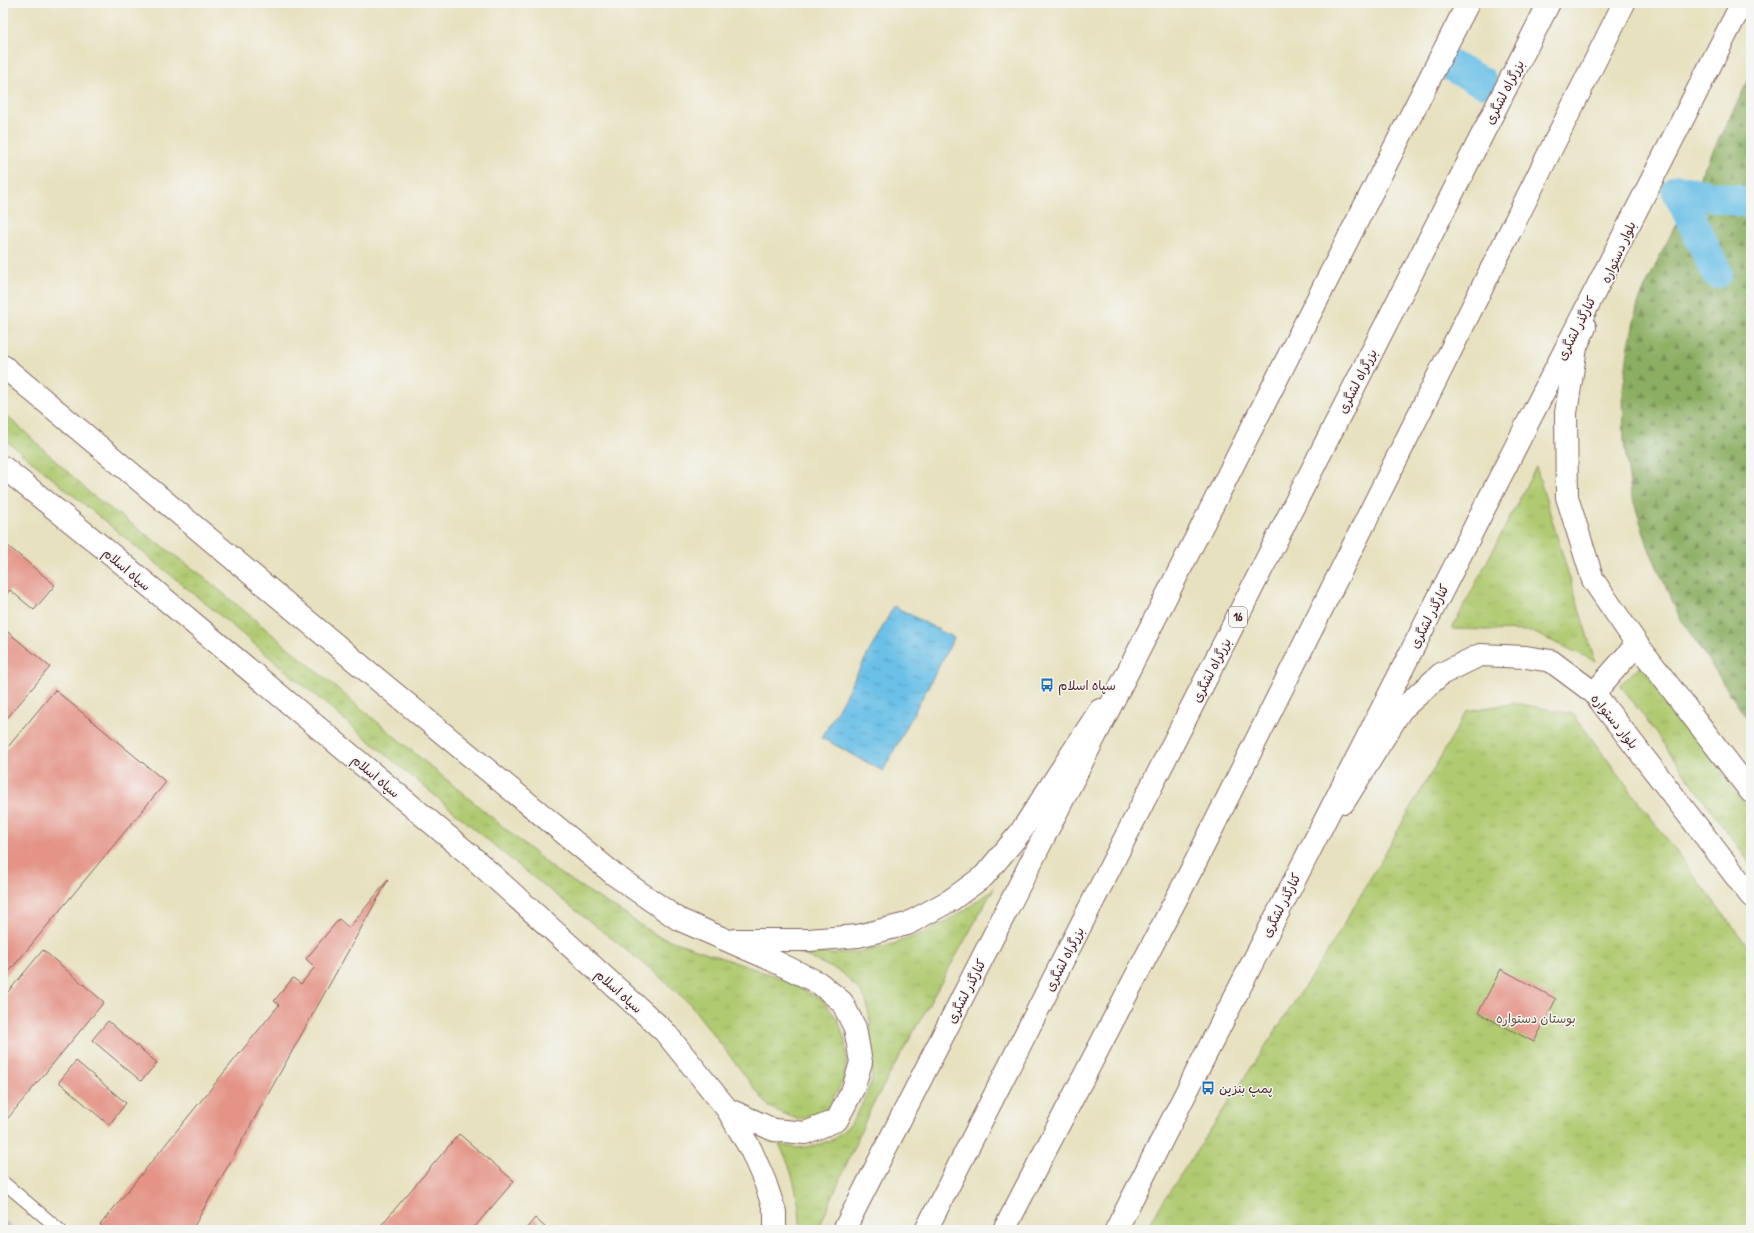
<svg xmlns="http://www.w3.org/2000/svg" width="1754" height="1233" font-family="'Patrick Hand','Playpen Sans Arabic',sans-serif">
  <defs>
    <pattern id="industrial-furrows" width="10" height="10" patternUnits="userSpaceOnUse"><rect width="10" height="10" fill="#d0c0bc"/><path d="M-1 1l2-2M0 10L10 0M9 11l2-2" fill="none" stroke="#b4a5a2"/></pattern>
    <pattern id="grass-tufts" width="24" height="20" patternUnits="userSpaceOnUse"><rect width="24" height="20" fill="#afca70"/><path d="M3 7l-1-3M5 7V3M7 7l1-3M15 17l-1-3M17 17v-4M19 17l1-3" fill="none" stroke="#98ad61"/></pattern>
    <pattern id="forest-firs" width="22" height="20" patternUnits="userSpaceOnUse"><rect width="22" height="20" fill="#8bae62"/><path d="M5 1l3.5 6h-7zM16 11l3.5 6h-7z" fill="#748d51"/></pattern>
    <pattern id="water-ripples" width="26" height="14" patternUnits="userSpaceOnUse"><rect width="26" height="14" fill="#6ac0e7"/><path d="M2 4q2-2 4 0t4 0M15 11q2-2 4 0t4 0" fill="none" stroke="#599bbb"/></pattern>
  </defs>
  <rect width="100%" height="100%" fill="#f6f6f2"/>
  <filter id="ink" filterUnits="userSpaceOnUse"><feTurbulence type="fractalNoise" baseFrequency=".025" numOctaves="2"/><feDisplacementMap in="SourceGraphic" scale="8" xChannelSelector="R" yChannelSelector="G"/><feConvolveMatrix kernelMatrix="1 2 1 2 8 2 1 2 1" color-interpolation-filters="sRGB"/></filter>
  <filter id="wash" filterUnits="userSpaceOnUse"><feTurbulence type="fractalNoise" baseFrequency=".012" numOctaves="4" result="noise"/><feDisplacementMap in="SourceGraphic" scale="16" xChannelSelector="R" yChannelSelector="G"/><feGaussianBlur stdDeviation="0.9" result="paint"/><feColorMatrix in="noise" values="0 0 0 0 0 0 0 0 0 0 0 0 0 0 0 0 0 1.4 0 .05"/><feComposite in="paint" operator="in"/></filter>
  <g filter="url(#wash)">
    <rect width="100%" height="100%" fill="#e7e1bf"/>
    <path fill="url(#industrial-furrows)" d="M3 1219 16 1230H3Z"/>
    <path fill="url(#grass-tufts)" stroke="#7c744e" d="M3 413 26 433 92 495 200 574 556 871 623 913 655 935 778 977 822 999 838 1020 845 1041 847 1061 843 1081 827 1109 799 1120 769 1107 689 1003 652 970 514 862 216 612 3 438Z
      M1536 467 1595 661 1530 631 1452 629Z
      M1644 663 1751 812V865L1620 684Z
      M1515 703 1573 714 1751 951V1230H1147L1145 1229 1330 948 1467 711Z
      M994 888 871 1108 818 1230H801C799 1220 800 1211 798 1201 794 1181 789 1162 779 1144L796 1148 813 1146 834 1139 851 1124 863 1102 872 1080 870 1021 866 1000 859 990 841 972 788 948C797 950 806 952 815 953 867 958 922 938 965 910 975 903 985 895 994 888Z"/>
    <path fill="url(#forest-firs)" stroke="#6a6646" d="M1751 75V725L1680 618 1649 549 1631 493 1624 442 1623 390 1629 345 1638 303 1659 258Z"/>
    <path fill="url(#water-ripples)" stroke="#5a7089" d="M894 606 954 638 883 771 822 738Z"/>
    <g fill="none" stroke-linecap="round" stroke-linejoin="round">
      <path stroke="#6ac0e7" stroke-width="31" d="M1449 65 1482 82
        M1677 190 1717 273
        M1677 190 1751 203"/>
    </g>
    <g id="blocks">
      <path fill="#e49386" d="M3 542 55 585 34 610 10 590 3 598Z
        M3 628 50 667 3 723Z
        M55 690 166 782 3 979V753Z
        M388 880 192 1230H106L100 1225 279 1005 274 1001 293 978 301 984 315 967 306 959 339 919 349 928Z
        M43 950 104 1002 3 1124V998Z
        M1501 969 1556 999 1534 1042 1478 1013Z
        M108 1021 157 1063 141 1081 92 1040Z
        M76 1061 126 1103 109 1125 59 1082Z
        M459 1134 514 1181 472 1230H377Z
        M535 1218 548 1230H525Z"/>
    </g>
  </g>
  <g filter="url(#ink)">
    <use href="#blocks" fill-opacity="0" stroke="#81635f" stroke-width="1"/>
    <g fill="none" stroke-linecap="round" stroke-linejoin="round">
      <g stroke="#81635f" stroke-width="14">
        <path id="lane" d="M3 1182 60 1230"/>
      </g>
      <g stroke="#81635f" stroke-width="24">
        <path id="secondary" d="M1585 327 1576 347 1566 413 1567 497 1593 580 1637 644 1751 792
          M3 366 354 660 616 876 678 919 772 960 819 983 842 1002 855 1028 861 1062 853 1089 837 1120 805 1133 774 1130 727 1109
          M3 467 111 554 470 855 664 1031 727 1109 751 1150 765 1182 775 1212V1230
          M1594 693 1637 644
          M1344 802 1401 710 1441 674 1480 655 1526 657 1551 661 1594 693 1751 896
          M735 940H809L858 936 907 924 951 900 984 876 1020 833 1100 710"/>
      </g>
      <g stroke="#81635f" stroke-width="24">
        <path id="primary" d="M844 1230 1468 3
          M1116 1230 1742 3"/>
      </g>
      <g stroke="#81635f" stroke-width="24">
        <path id="highway" d="M926 1230 1549 3
          M1004 1230 1197 859 1624 3"/>
      </g>
      <use href="#lane" stroke="#fff" stroke-width="12"/>
      <use href="#secondary" stroke="#fff" stroke-width="22"/>
      <use href="#primary" stroke="#fff" stroke-width="22"/>
      <use href="#highway" stroke="#fff" stroke-width="22"/>
    </g>
  </g>
  <defs>
    <g id="bus-bare" transform="scale(1.08)"><path d="M-5-6H5V4H4V6H2V4H-2V6H-4V4H-5ZM-3.5-4V0h7V-4ZM-3.5 1.2v1.5H-2V1.2ZM2 1.2v1.5H3.5V1.2Z" fill="#1f6fb2" stroke="#f6f6f2" stroke-width="2.5" paint-order="stroke"/></g>
  </defs>
  <g fill-rule="evenodd">
    <use href="#bus-bare" x="1047" y="685"/>
    <use href="#bus-bare" x="1208" y="1088"/>
  </g>
  <g text-anchor="middle" stroke-width="3" stroke-linejoin="round" paint-order="stroke">
    <rect fill="#f6f6f2" stroke="#7e6067" stroke-width="1" x="1229" y="607" width="18" height="20" rx="3"/>
    <g font-size="12" font-weight="bold" fill="#4a1f2b">
      <text x="1238" y="621">16</text>
    </g>
    <g font-size="13" fill="#4a1f2b" stroke="#f6f6f2">
      <text transform="translate(1504 92) rotate(-63)" y="5">بزرگراه لشگری</text>
      <text transform="translate(1618 252) rotate(-66)" y="5">بلوار دستواره</text>
      <text transform="translate(1576 328) rotate(-63)" y="5">کنارگذر لشگری</text>
      <text transform="translate(1357 381) rotate(-63)" y="5">بزرگراه لشگری</text>
      <text transform="translate(127 569) rotate(40)" y="5">سپاه اسلام</text>
      <text transform="translate(1429 616) rotate(-63)" y="5">کنارگذر لشگری</text>
      <text transform="translate(1211 670) rotate(-63)" y="5">بزرگراه لشگری</text>
      <text transform="translate(1615 721) rotate(51)" y="5">بلوار دستواره</text>
      <text transform="translate(376 776) rotate(40)" y="5">سپاه اسلام</text>
      <text transform="translate(1281 905) rotate(-63)" y="5">کنارگذر لشگری</text>
      <text transform="translate(1064 959) rotate(-63)" y="5">بزرگراه لشگری</text>
      <text transform="translate(619 991) rotate(42)" y="5">سپاه اسلام</text>
      <text transform="translate(966 991) rotate(-63)" y="5">کنارگذر لشگری</text>
    </g>
    <g font-size="13" fill="#4a1f2b" stroke="#f6f6f2" text-anchor="start">
      <text x="1058" y="690">سپاه اسلام</text>
      <text x="1219" y="1093">پمپ بنزین</text>
    </g>
    <g font-size="13" fill="#685240" stroke="#f6f6f2">
      <text x="1536" y="1023">بوستان دستواره</text>
    </g>
  </g>
  <rect width="1754" height="1233" fill="none" stroke="#f6f6f2" stroke-width="16"/>
</svg>
